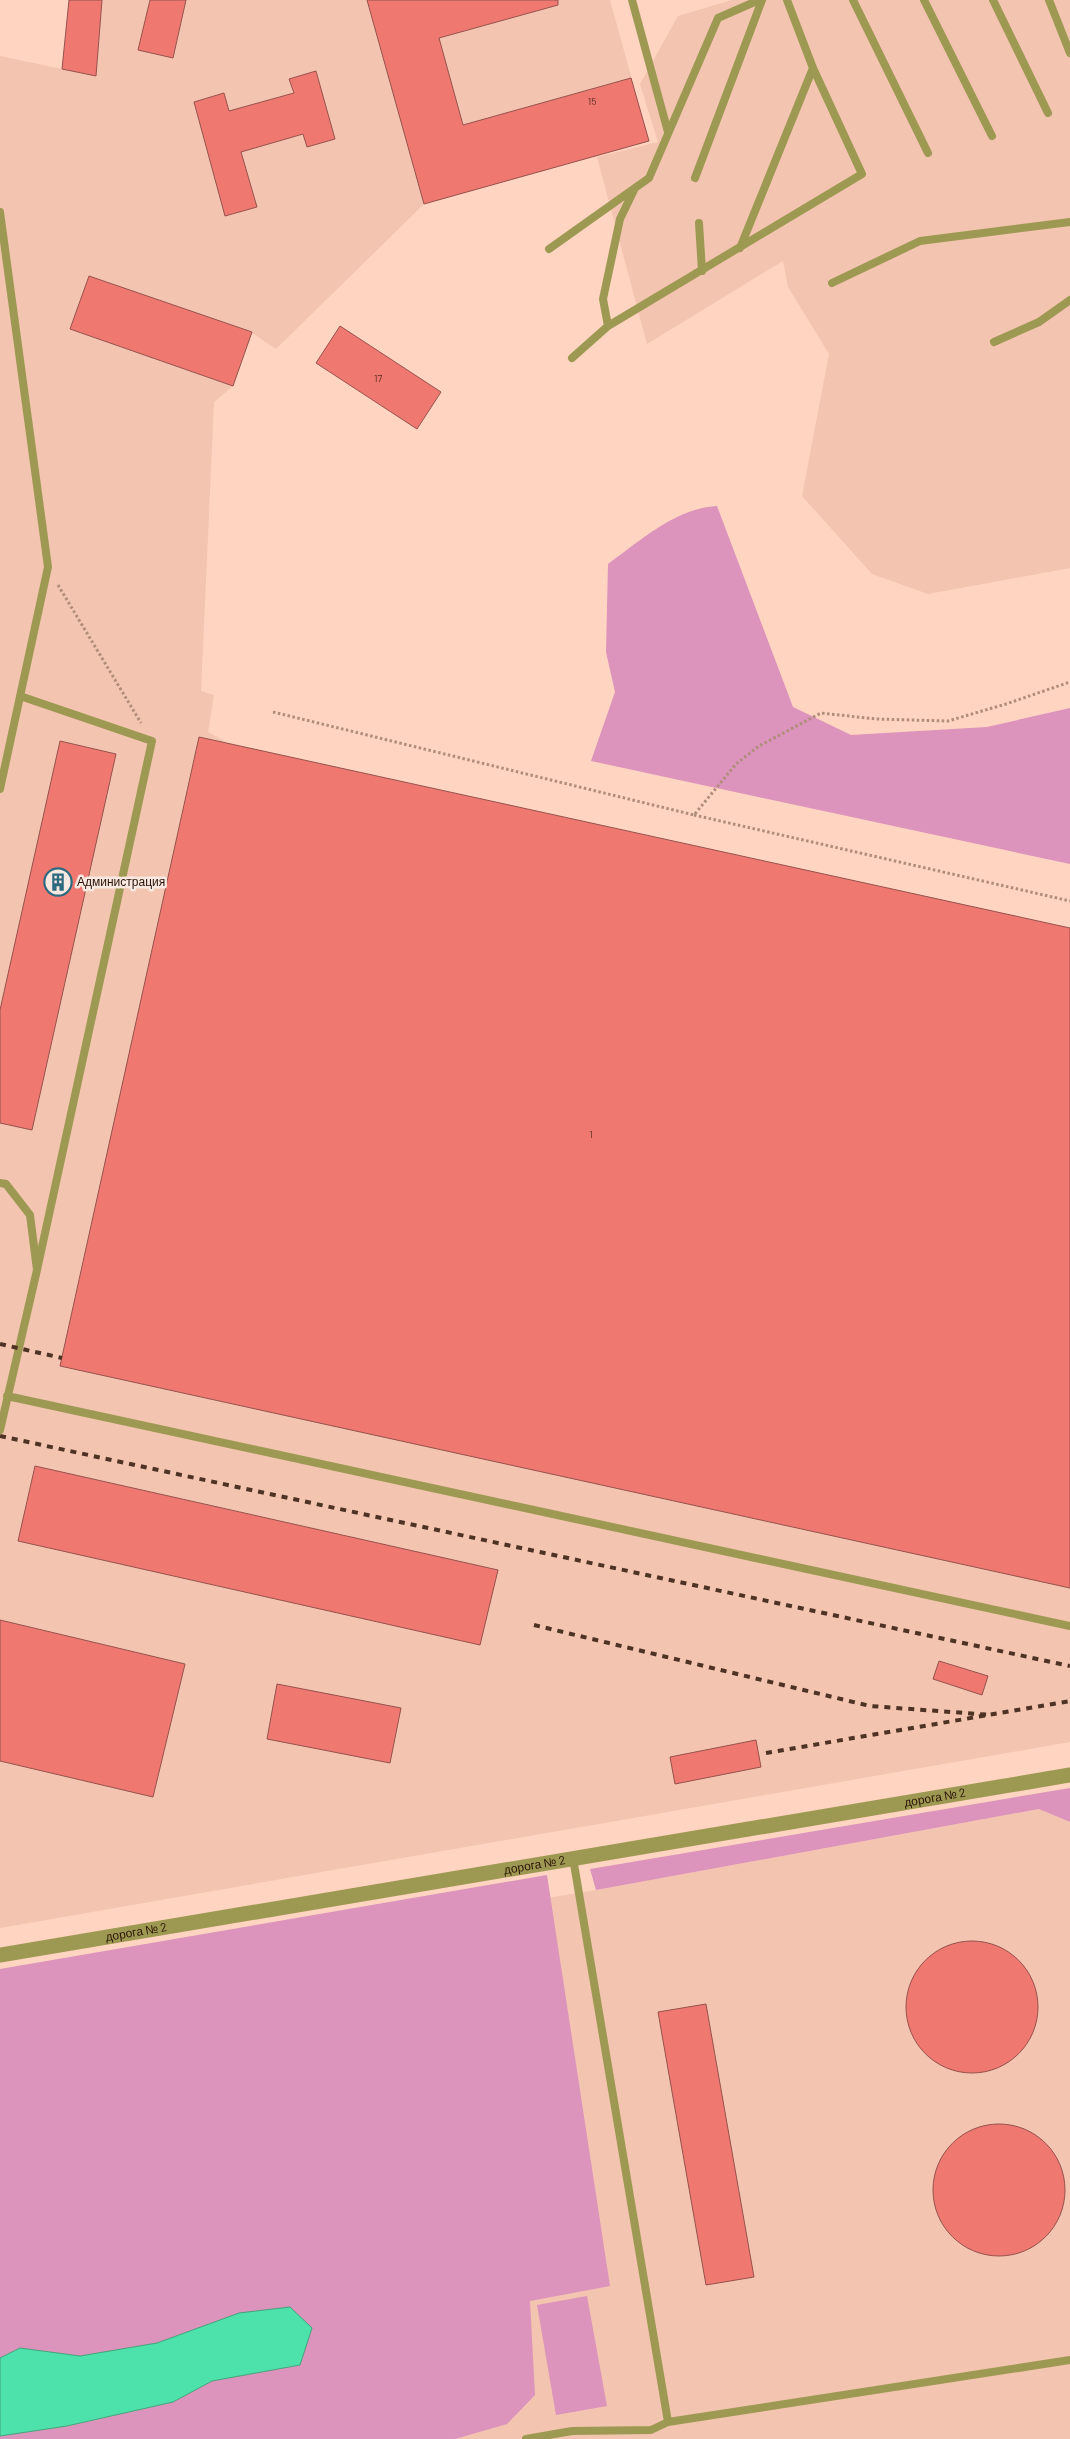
<svg xmlns="http://www.w3.org/2000/svg" width="1070" height="2439" font-family="Barlow,sans-serif">
  <rect width="100%" height="100%" fill="#ffd4c0"/>
  <path fill="#f3c4af" d="M69 0H610L649 141 424 204 276 349 252 333 233 386 214 402 201 691 214 695 208 732 230 744 1070 931V1742L0 1928V56L62 69Z
    M732 0H1070V568L928 594 872 574 802 496 829 354 788 287 783 261 647 344 597 157 658 142 640 84 678 16Z
    M1039 1809 1070 1822V2439H389L354 1930 596 1890Z"/>
  <path fill="#dc93bc" d="M717 506 793 707 851 735 987 727 1070 708V864L591 761 615 692 606 652 608 564C640 541 676 508 717 506Z
    M1070 1788V1822L1039 1809 596 1890 590 1869Z
    M547 1875 610 2286 530 2301 535 2395 507 2424 455 2439H0V2436L68 2426 173 2402 212 2381 300 2365 239 2313 157 2343 80 2356 20 2348 0 2358V1969Z
    M587 2296 607 2406 556 2415 537 2305Z"/>
  <path fill="#4de1ac" stroke="#43a37a" d="M290 2307 312 2328 300 2365 212 2381 173 2402 67 2426 0 2436V2358L20 2348 80 2356 157 2343 239 2313Z"/>
  <path fill="#ef7971" stroke="#96524d" d="M69 0H102L96 76 62 69Z
    M150 0H186L173 58 138 50Z
    M367 0H558V5L439 38 463 125 631 78 649 141 424 204Z
    M316 71 335 139 307 147 303 134 241 152 257 207 225 216 194 102 224 93 229 111 294 93 289 79Z
    M89 276 252 332 233 386 70 329Z
    M340 326 441 392 417 429 316 363Z
    M199 737 1070 928V1588L60 1366Z
    M60 741 116 754 32 1130 0 1123V1010Z
    M35 1466 498 1570 480 1645 18 1541Z
    M0 1620 185 1664 153 1797 0 1761Z
    M939 1661 988 1676 982 1695 933 1679Z
    M277 1684 401 1708 390 1763 267 1739Z
    M756 1740 761 1767 675 1784 670 1757Z
    M906 2007a66 66 0 1 1 132 0a66 66 0 1 1-132 0Z
    M706 2004 754 2277 706 2285 658 2012Z
    M933 2190a66 66 0 1 1 132 0a66 66 0 1 1-132 0Z"/>
  <g fill="none" stroke-linecap="round" stroke-linejoin="round">
    <path stroke="#b08c7b" stroke-width="3" stroke-dasharray="2.5 2.5" stroke-linecap="butt" d="M58 585 141 723
      M273 712 694 815 736 764 759 746 821 713 876 719 948 721 1006 704 1070 682
      M694 815 1070 901"/>
    <path stroke="#9e9952" stroke-width="8" d="M632 0 668 132
      M853 0 928 153
      M924 0 992 136
      M993 0 1048 113
      M1049 0 1070 53
      M695 178 762 0
      M0 212 48 567 0 789
      M699 223 702 271
      M740 248 813 68
      M549 249 649 178 718 18 759 0
      M832 283 920 241 1070 222
      M608 326 603 299 620 219 634 190
      M994 342 1039 322 1070 300
      M572 358 608 326 862 174 813 68 787 0
      M20 696 152 741 37 1270
      M0 1183 6 1184 30 1215 37 1270 0 1430
      M7 1396 1070 1626
      M573 1858 668 2422 1070 2360
      M526 2439 572 2431 651 2430 668 2422"/>
    <path stroke="#9e9952" stroke-width="15" id="s1" d="M0 1955 1070 1775"/>
    <path stroke="#4e3224" stroke-width="4" stroke-dasharray="6 6" stroke-linecap="butt" d="M0 1344 62 1358
      M0 1436 1070 1666
      M534 1625 870 1706 992 1715
      M766 1753 1070 1701"/>
  </g>
  <defs>
    <g id="building-ring" transform="scale(1.4375)"><circle r="9.5" fill="#f7e8e1" stroke="#2d6a80" stroke-width="1.5"/><path d="M-4-6H4V6H1V3H-1V6H-4ZM-2.5-4.3h1.7v1.8h-1.7ZM.8-4.3h1.7v1.8H.8ZM-2.5-1h1.7V.8h-1.7ZM.8-1h1.7V.8H.8Z" fill="#2d6a80"/></g>
  </defs>
  <g fill-rule="evenodd">
    <use href="#building-ring" x="58" y="882"/>
  </g>
  <g text-anchor="middle" stroke-width="5" stroke-linejoin="round" paint-order="stroke">
    <g font-size="10" fill="#5d2c22">
      <text x="592" y="105">15</text>
      <text x="378" y="382">17</text>
      <text x="591" y="1138">1</text>
    </g>
    <g font-size="12" fill="#2c1307" stroke="#f7e8e1" text-anchor="start">
      <text x="77" y="886">Администрация</text>
    </g>
    <g font-size="12" fill="#2c1307" stroke="#f7e8e1">
      <text dy="4" stroke="none"><textPath href="#s1" startOffset="948">дорога № 2</textPath></text>
      <text dy="4" stroke="none"><textPath href="#s1" startOffset="542">дорога № 2</textPath></text>
      <text dy="4" stroke="none"><textPath href="#s1" startOffset="138">дорога № 2</textPath></text>
    </g>
  </g>
</svg>
